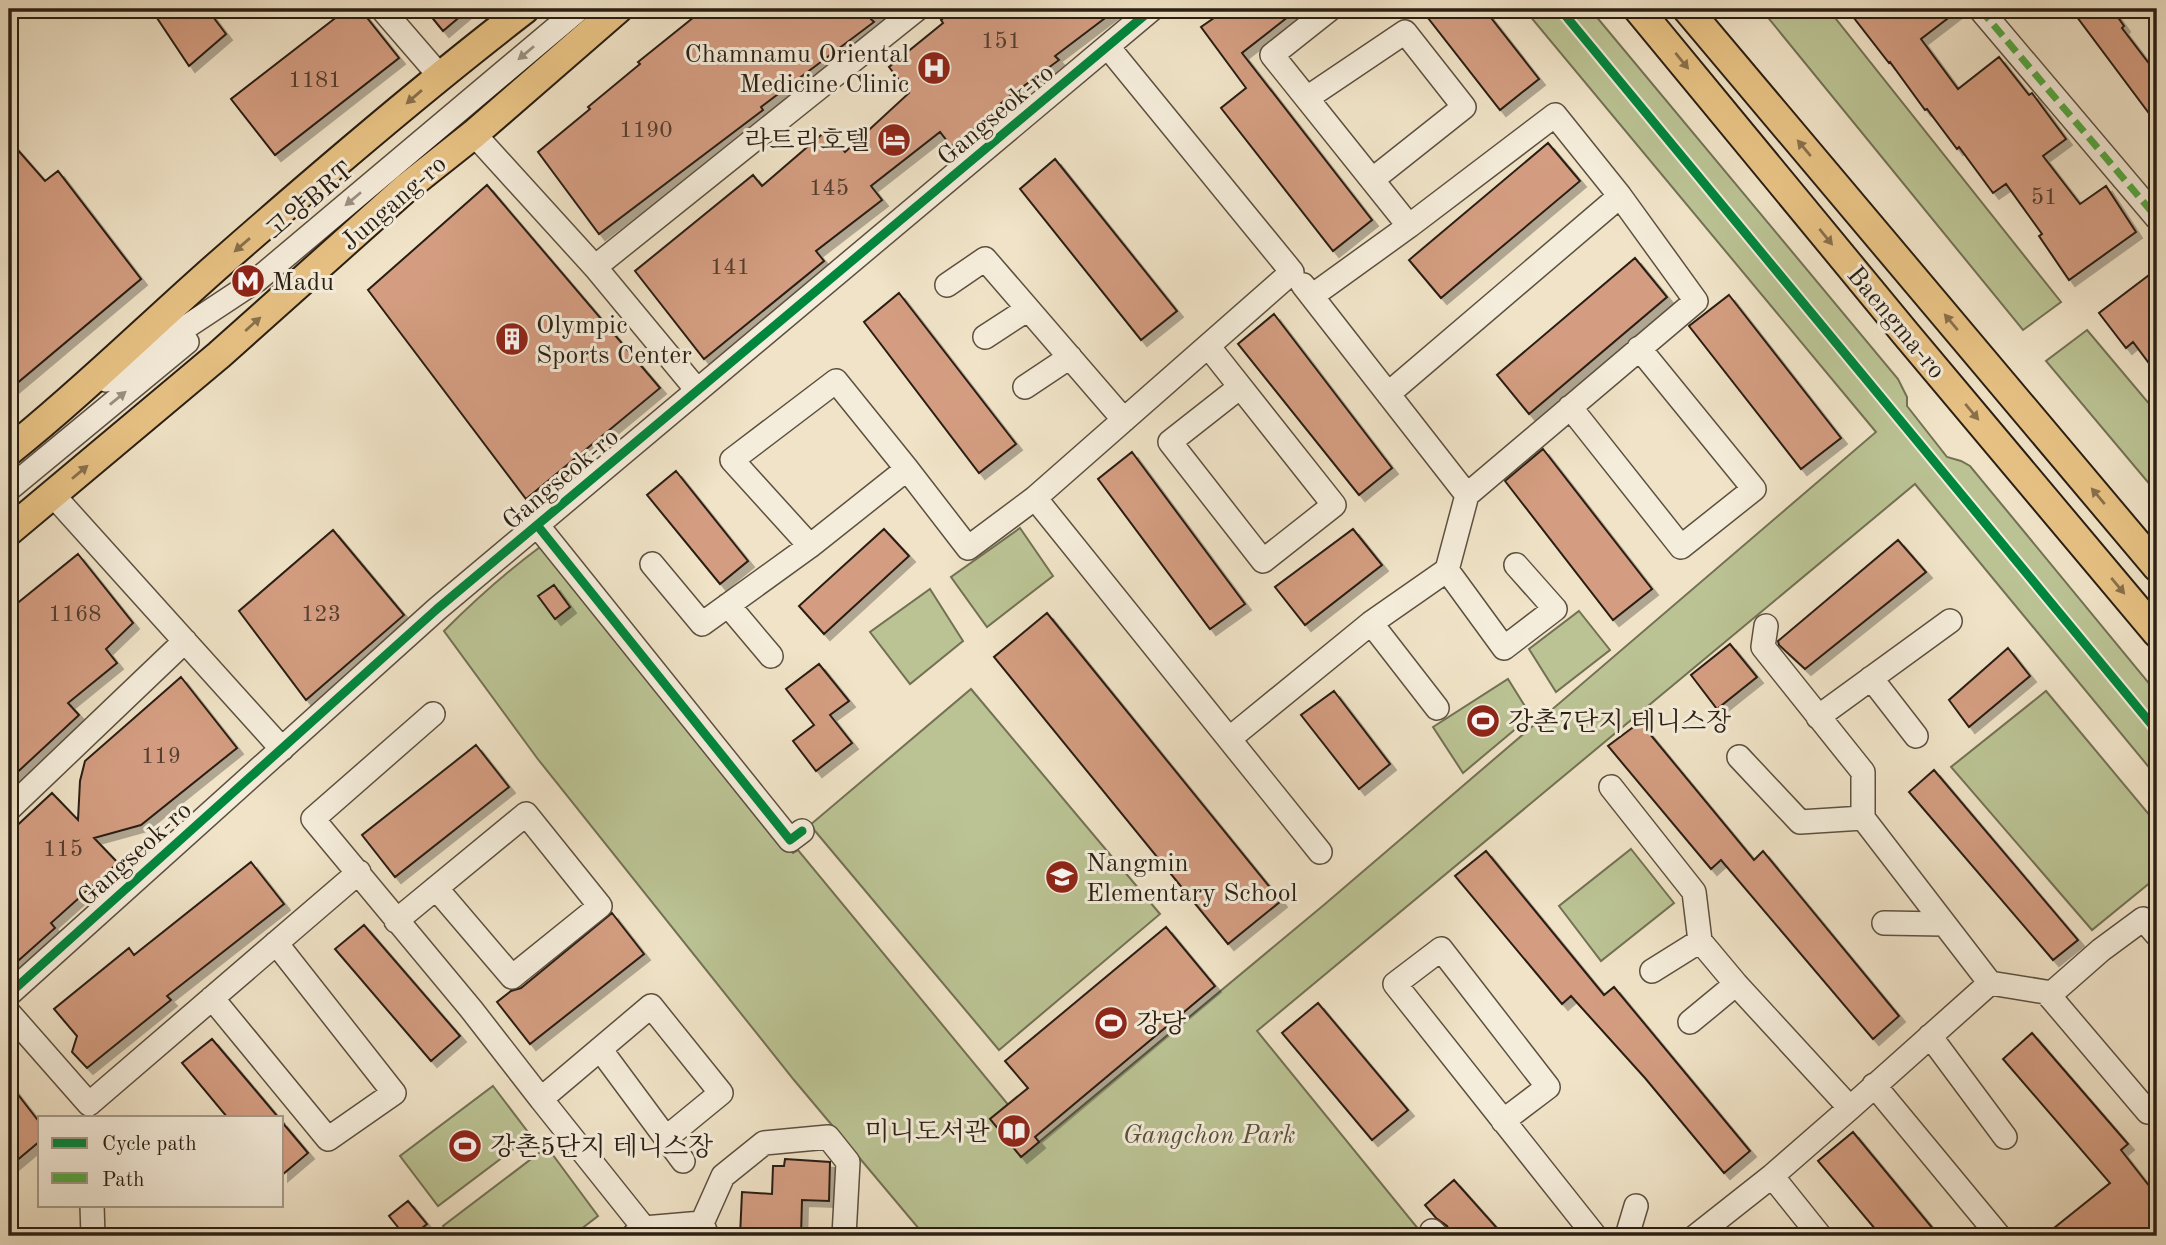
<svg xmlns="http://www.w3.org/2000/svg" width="2166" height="1245" font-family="'Old Standard TT','Noto Serif KR',serif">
  <defs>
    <filter id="shadow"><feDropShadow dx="6" dy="6" stdDeviation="0" flood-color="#0004"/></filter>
  </defs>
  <rect width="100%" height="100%" fill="#f0e3c7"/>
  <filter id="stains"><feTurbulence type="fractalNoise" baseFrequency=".00286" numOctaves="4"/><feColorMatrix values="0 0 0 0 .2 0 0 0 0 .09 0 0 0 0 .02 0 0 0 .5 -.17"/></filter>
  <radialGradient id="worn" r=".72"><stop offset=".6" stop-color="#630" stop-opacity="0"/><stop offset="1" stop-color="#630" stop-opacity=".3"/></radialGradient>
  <path fill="#bbc394" stroke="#727154" stroke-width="2" d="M1524 9H1590L1898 379 1907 397V406L1947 457 1961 461 1970 466 2157 693V777L1915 484 1257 1031 1424 1236H925L794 1080 537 758 444 631C475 600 505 573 540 547L793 853 798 850 1039 1142 1325 904 1876 432Z
    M1761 9H1828L2061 302 2023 330Z
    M2087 330 2157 413V493L2046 361Z
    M1020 528 1053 576 987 627 951 577Z
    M930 589 963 641 910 684 870 632Z
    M1579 611 1610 650 1556 692 1529 649Z
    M1508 679 1531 716 1463 773 1433 727Z
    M971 689 1160 914 999 1050 810 825Z
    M2046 691 2157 824V877L2092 930 1951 767Z
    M1631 849 1674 903 1601 961 1559 906Z
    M493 1086 531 1136 438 1206 400 1156Z
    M547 1147 598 1216 572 1236H451L443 1226Z"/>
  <path fill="#d49d81" stroke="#2a1f13" stroke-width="2" filter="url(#shadow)" d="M151 9H207L226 34 189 66Z
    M347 9H360L399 58 275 155 231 99Z
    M425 9H469L443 31Z
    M704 9H884L871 19 874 22 761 107 763 110 599 234 538 152 590 109 588 107 640 64 638 62Z
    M954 9H1117L1055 56 1059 60 1001 103 1004 106 951 146 940 132 871 186 882 200 816 251 824 261 704 359 635 271 753 175 762 186 827 130 845 152 909 93 889 67 943 23 941 20Z
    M1227 9H1298L1242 53 1372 220 1333 251 1221 108 1246 88 1201 27Z
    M1421 9H1484L1539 79 1500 110Z
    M1847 9H1960L1921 39 1958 89 1999 57 2029 95 2032 93 2066 139 2043 156 2080 204 2106 186 2136 232 2069 280 2039 236 2042 234 2006 184 1993 193 1959 147 1957 149 1927 109 1925 110 1890 62 1889 63Z
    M2071 9H2112L2124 26 2122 28 2157 74V124Z
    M9 140 45 181 58 171 141 279 9 390Z
    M1548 143 1580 181 1441 298 1409 260Z
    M1055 159 1177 311 1141 340 1020 189Z
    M487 185 660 388 526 499 368 290Z
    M1635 258 1667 297 1529 414 1497 375Z
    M2157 269V374L2133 342 2126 348 2099 313Z
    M899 293 1016 444 979 473 864 322Z
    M1729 295 1841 438 1801 469 1689 326Z
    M1274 314 1392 468 1359 495 1238 344Z
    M1543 449 1652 589 1613 620 1505 481Z
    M1132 452 1245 604 1210 629 1098 479Z
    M676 471 748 561 720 584 647 495Z
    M884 529 909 556 824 634 799 606Z
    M1353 529 1382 565 1305 625 1275 587Z
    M333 530 404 615 306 700 239 611Z
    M1898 540 1926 572 1805 669 1779 645 1778 641Z
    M78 554 133 623 106 649 117 663 68 703 79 715 9 780V610Z
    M554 585 570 607 555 619 538 596Z
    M1047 613 1281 901 1228 944 994 657Z
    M1730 644 1757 677 1717 709 1691 675Z
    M2008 648 2030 676 1969 727 1949 700Z
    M819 664 849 701 830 715 852 743 816 771 793 741 814 725 786 689Z
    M181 677 237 748 141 825 94 838 118 863 51 923 55 928 9 969V833L52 793 78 820 80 781 85 761Z
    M1334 691 1390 764 1359 789 1301 715Z
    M1640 722 1754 860 1763 851 1899 1016 1873 1039 1721 860 1711 869 1608 746Z
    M476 745 509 787 395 877 362 835Z
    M1934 770 2078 940 2053 960 1909 792Z
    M1486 851 1604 995 1614 987 1750 1151 1724 1173 1645 1078 1571 996 1562 1004 1455 876Z
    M251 862 284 904 167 996 171 1000 87 1068 72 1052 77 1036 54 1009 129 948 134 955Z
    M612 913 644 954 530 1044 497 1002 511 991 521 988Z
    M364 925 460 1036 431 1061 335 949Z
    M1166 927 1215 986 1035 1137 1039 1142 1021 1157 990 1119 1028 1088 1005 1061Z
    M1318 1003 1408 1110 1372 1140 1282 1033Z
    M2032 1033 2128 1144 2121 1150 2157 1196V1236H2044L2110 1183 2003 1059Z
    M212 1039 251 1085 278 1117H227L182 1063Z
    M9 1083 40 1123V1141L9 1167Z
    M282 1122 308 1153 282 1175Z
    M1853 1132 1939 1236H1881L1818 1161Z
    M785 1159 830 1162 829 1201 802 1200 801 1236H740L742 1192 772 1194 773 1166H784Z
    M1454 1180 1504 1236H1452L1447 1226 1436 1218 1425 1205Z
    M408 1201 427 1224 412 1236H405L389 1216Z"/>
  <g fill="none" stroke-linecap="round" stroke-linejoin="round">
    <g stroke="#5c5040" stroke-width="26">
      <path id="minor" d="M382 9 439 75
        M1330 9 1272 55 1409 226
        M1980 9 2157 218
        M1307 98 1405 32 1464 107 1372 180
        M474 134 595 267 697 390
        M595 267 917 9
        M947 285 985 259 1124 420
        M1312 296 1409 226 1555 115 1620 196 1696 301 1467 495
        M985 337 1028 309
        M1208 346 1334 505 1263 561 1170 442 1240 387
        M106 380 257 280 579 9
        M1025 387 1070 357
        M1388 394 1620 196
        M1570 407 1681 547 1754 489 1639 348
        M9 489 187 342
        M53 495 282 749
        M1035 498 1320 852
        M537 525 790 840 802 831
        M810 546 732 460 836 381 907 469
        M652 564 702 624 810 546 907 469 968 548 1035 498 1292 272 1108 47
        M1447 570 1504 648 1555 609 1516 565
        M728 605 771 656
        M1371 623 1437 708
        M1766 626 1763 647 1863 772V818L1990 983 2052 993 2101 950 2143 919 2157 935
        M1871 678 1916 736
        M433 714 313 819 471 1009 541 1099 651 1006 721 1093 666 1138
        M1818 717 1950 621
        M1229 739 1371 623 1447 570 1467 495 1303 285
        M1739 757 1800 822 1863 818
        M1611 787 1694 892 1700 941 1736 984 1850 1108
        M9 809 185 641
        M396 921 526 814 600 906 512 977 436 888
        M1884 923 1943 924
        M1652 971 1700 941
        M2046 992 2148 1112 2157 1103
        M9 994 437 609 1152 9
        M212 998 328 1139 394 1093 276 943
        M9 1013 89 1104 359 872
        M1690 1022 1736 984
        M1930 1036 2005 1137
        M600 1049 683 1161
        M1874 1085 1999 1236
        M541 1099 644 1228 633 1236
        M1503 1121 1548 1087 1441 949 1395 984 1595 1236
        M1772 1176 1820 1236
        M92 1205 93 1236
        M644 1228 702 1223
        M1432 1231 1437 1236
        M707 1236 702 1223 723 1176 764 1143 828 1137 848 1162 844 1236
        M1627 1236 1636 1206
        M1696 1236 1772 1176 1850 1108 1990 983"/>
    </g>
    <g stroke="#2a1f13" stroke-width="32">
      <path id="major" d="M1638 9 1906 334 2157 633
        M1687 9 2157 567
        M9 451C84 391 151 324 223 261 322 174 421 89 525 9
        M9 531 219 355 406 188 474 134 618 9"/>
    </g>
    <use href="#minor" stroke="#f5eddb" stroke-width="23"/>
    <use href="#major" stroke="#e8c284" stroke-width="28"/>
    <path stroke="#53aa42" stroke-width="7" stroke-dasharray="14 7" stroke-linecap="butt" d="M1980 9 2157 218"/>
    <g stroke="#f5eddb" stroke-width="13">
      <path id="cycleway" d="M1560 9 2157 731
        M537 525 790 840 802 831
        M9 994 437 609 1152 9"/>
    </g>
    <use href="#cycleway" stroke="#00873e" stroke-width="9"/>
  </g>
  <defs><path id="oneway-solid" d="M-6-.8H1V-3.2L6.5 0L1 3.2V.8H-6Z" transform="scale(1.75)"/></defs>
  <g fill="#9a9081">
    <use href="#oneway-solid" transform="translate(526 53) rotate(140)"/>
    <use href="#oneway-solid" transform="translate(353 199) rotate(140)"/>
    <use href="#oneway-solid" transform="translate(118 398) rotate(-39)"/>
  </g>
  <g fill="#89704c">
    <use href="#oneway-solid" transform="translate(1682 61) rotate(51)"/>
    <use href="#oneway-solid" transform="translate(414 97) rotate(139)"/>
    <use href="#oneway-solid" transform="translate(1804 148) rotate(-130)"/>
    <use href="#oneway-solid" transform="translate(1826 237) rotate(51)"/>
    <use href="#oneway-solid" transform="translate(242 245) rotate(139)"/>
    <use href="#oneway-solid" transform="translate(1951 322) rotate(-130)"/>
    <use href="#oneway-solid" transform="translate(253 324) rotate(-42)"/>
    <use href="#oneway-solid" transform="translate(1972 412) rotate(50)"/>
    <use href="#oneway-solid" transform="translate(80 472) rotate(-40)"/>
    <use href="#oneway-solid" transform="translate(2098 496) rotate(-130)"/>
    <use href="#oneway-solid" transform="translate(2118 586) rotate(50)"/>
  </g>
  <defs>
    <g id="hospital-disc" transform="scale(1.75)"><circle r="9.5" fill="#8f2418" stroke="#f5eddb"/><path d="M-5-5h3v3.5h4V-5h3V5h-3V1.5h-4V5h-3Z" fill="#fff"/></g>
    <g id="hotel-disc" transform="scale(1.75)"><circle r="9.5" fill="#8f2418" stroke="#f5eddb"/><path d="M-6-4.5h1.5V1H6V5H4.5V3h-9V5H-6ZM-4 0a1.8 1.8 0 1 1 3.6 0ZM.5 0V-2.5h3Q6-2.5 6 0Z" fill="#fff"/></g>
    <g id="metro-disc" transform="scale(1.75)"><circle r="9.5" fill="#8f2418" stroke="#f5eddb"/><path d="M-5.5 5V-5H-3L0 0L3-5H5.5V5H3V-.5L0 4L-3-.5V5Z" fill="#fff"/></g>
    <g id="building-disc" transform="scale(1.75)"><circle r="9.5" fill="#8f2418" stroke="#f5eddb"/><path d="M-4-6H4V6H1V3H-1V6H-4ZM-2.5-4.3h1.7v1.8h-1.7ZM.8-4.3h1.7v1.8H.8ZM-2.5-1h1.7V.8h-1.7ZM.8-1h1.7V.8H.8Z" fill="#fff"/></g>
    <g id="stadium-disc" transform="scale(1.75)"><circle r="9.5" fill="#8f2418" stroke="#f5eddb"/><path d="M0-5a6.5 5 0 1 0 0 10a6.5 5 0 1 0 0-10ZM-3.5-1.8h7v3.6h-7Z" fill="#fff"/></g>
    <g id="school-disc" transform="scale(1.75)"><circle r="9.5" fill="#8f2418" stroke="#f5eddb"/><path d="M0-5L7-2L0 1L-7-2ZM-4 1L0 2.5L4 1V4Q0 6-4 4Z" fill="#fff"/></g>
    <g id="library-disc" transform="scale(1.75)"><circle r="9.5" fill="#8f2418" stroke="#f5eddb"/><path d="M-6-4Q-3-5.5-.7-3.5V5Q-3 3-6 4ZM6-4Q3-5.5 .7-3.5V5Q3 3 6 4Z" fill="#fff"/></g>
  </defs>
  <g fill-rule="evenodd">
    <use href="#hospital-disc" x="934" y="68"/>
    <use href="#hotel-disc" x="894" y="140"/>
    <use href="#metro-disc" x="248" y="281"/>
    <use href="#building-disc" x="512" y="339"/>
    <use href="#stadium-disc" x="1483" y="721"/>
    <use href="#school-disc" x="1062" y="877"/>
    <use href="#stadium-disc" x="1111" y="1023"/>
    <use href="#library-disc" x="1014" y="1131"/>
    <use href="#stadium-disc" x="465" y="1146"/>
  </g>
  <g text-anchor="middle" stroke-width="6" stroke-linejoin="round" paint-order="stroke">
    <g font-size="23" fill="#543e2e">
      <text x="1001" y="48">151</text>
      <text x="315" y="87">1181</text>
      <text x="646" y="137">1190</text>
      <text x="829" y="195">145</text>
      <text x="2044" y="204">51</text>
      <text x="730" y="274">141</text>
      <text x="75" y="621">1168</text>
      <text x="321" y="621">123</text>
      <text x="161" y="763">119</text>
      <text x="63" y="856">115</text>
    </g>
    <g font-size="26" fill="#2a1f13" stroke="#f5eddb" text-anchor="start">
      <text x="909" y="62" text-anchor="end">Chamnamu Oriental<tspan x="909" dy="30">Medicine Clinic</tspan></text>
      <text x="870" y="149" text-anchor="end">라트리호텔</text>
      <text x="272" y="290">Madu</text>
      <text x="536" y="333">Olympic<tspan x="536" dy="30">Sports Center</tspan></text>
      <text x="1508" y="730">강촌7단지 테니스장</text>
      <text x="1086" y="871">Nangmin<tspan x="1086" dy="30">Elementary School</tspan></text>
      <text x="1136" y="1032">강당</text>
      <text x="990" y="1140" text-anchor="end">미니도서관</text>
      <text x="490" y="1155">강촌5단지 테니스장</text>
    </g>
    <g font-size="26" fill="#2a1f13" stroke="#f5eddb">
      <text transform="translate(995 114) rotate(-40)" y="9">Gangseok-ro</text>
      <text transform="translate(309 200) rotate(-40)" y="9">고양BRT</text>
      <text transform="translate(393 202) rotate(-41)" y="9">Jungang-ro</text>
      <text transform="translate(1897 322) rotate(50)" y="9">Baengma-ro</text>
      <text transform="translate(560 478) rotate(-40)" y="9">Gangseok-ro</text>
      <text transform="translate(134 853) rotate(-42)" y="9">Gangseok-ro</text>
    </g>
    <g font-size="26" font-style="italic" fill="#56503a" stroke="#f5eddb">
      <text x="1209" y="1143">Gangchon Park</text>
    </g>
  </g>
  <rect width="2166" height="1245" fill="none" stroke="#f0e3c7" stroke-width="35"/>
  <rect x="10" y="10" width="2145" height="1224" fill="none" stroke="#2a1f13" stroke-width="3.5"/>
  <rect x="18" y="18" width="2131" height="1210" fill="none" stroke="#2a1f13" stroke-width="2"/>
  <rect x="38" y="1116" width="245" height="91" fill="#f5eddb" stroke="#a49b8b" stroke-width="2"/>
  <rect x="52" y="1138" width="35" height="10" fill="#00873e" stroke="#a49b8b" stroke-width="2"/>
  <text x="102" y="1150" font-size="21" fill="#2a1f13">Cycle path</text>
  <rect x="52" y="1173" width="35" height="10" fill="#53aa42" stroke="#a49b8b" stroke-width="2"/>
  <text x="102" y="1186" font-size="21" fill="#2a1f13">Path</text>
  <rect width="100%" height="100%" filter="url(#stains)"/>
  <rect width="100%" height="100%" fill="url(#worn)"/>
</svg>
